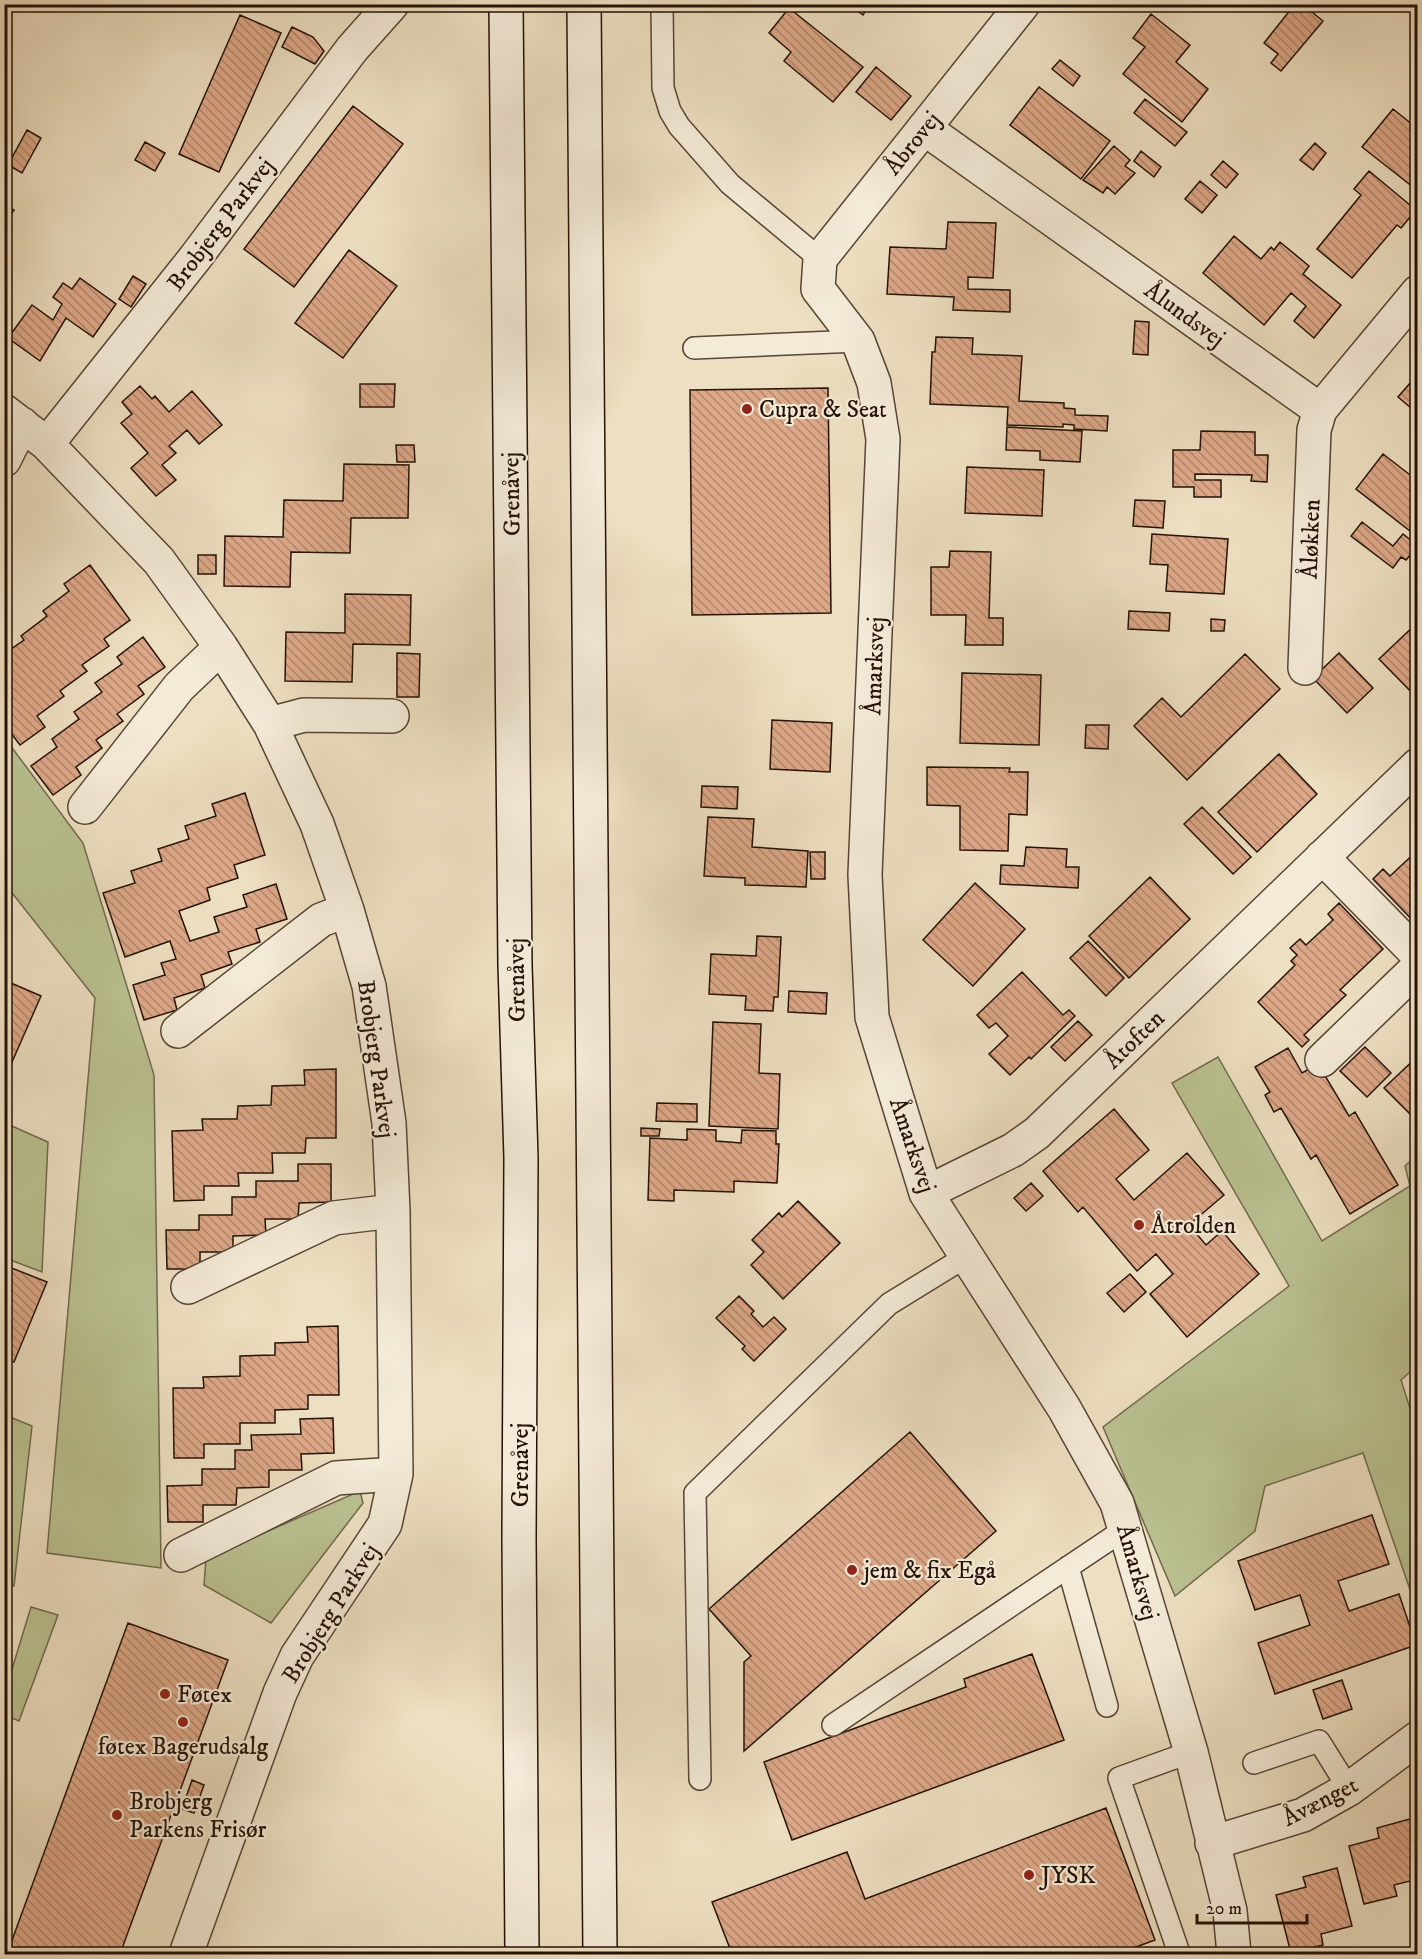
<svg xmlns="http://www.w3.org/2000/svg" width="1422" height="1959" font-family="'IM FELL DW Pica',serif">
  <defs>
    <pattern id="building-back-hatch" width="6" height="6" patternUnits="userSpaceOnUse" patternTransform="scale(1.5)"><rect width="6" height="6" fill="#dda888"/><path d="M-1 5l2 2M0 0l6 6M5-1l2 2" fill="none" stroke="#b3876d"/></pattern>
  </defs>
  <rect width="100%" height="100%" fill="#eddfc1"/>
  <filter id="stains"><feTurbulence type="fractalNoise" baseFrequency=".00333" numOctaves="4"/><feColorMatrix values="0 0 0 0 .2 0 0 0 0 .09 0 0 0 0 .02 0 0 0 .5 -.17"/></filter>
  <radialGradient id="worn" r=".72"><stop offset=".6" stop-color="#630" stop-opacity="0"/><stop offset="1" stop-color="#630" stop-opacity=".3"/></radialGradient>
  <path fill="#bac191" stroke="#706a4c" stroke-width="1.5" d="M4 737 83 843 154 1075 161 1568 47 1553 95 998 5 884Z
    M1218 1057 1322 1241 1410 1186 1405 1166 1417 1155V1366L1401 1380 1417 1430V1610L1363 1453 1265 1486 1255 1531 1175 1596 1103 1427 1289 1286 1172 1083Z
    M5 1123 48 1142 42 1272 5 1258Z
    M5 1415 32 1426 14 1586 5 1582Z
    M360 1491 363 1503 271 1623 204 1585 206 1558Z
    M31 1607 58 1615 19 1721 5 1715V1692Z"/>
  <path fill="url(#building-back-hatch)" stroke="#251207" stroke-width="1.5" d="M848 4H870L863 15Z
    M1295 4H1302L1323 21 1281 71 1271 63 1278 54 1264 43Z
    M789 8 863 67 833 102 784 61 791 52 769 33Z
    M1151 14 1190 45 1176 62 1208 89 1182 122 1123 74 1145 47 1133 38Z
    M240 15 281 33 219 172 179 154Z
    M292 27 313 37 324 51 315 64 282 47Z
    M1060 60 1080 76 1073 86 1052 69Z
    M876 67 911 96 891 120 856 92Z
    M1039 87 1110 141 1081 179 1010 125Z
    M1145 99 1187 132 1175 146 1134 113Z
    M353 106 403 144 294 287 244 249Z
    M1393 109 1418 129V191L1362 147Z
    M27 130 41 138 22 173 8 165Z
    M145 142 165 153 155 171 135 160Z
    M1315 143 1326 153 1313 170 1300 160Z
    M1114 146 1130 160 1125 166 1135 173 1115 194 1107 187 1103 193 1083 180Z
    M1141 151 1161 167 1154 177 1134 161Z
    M1223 161 1238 174 1226 188 1211 175Z
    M1369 171 1416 210 1401 228 1397 225 1352 278 1317 249 1361 195 1354 189Z
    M1200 181 1217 195 1202 213 1185 199Z
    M4 205 14 210 4 225Z
    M948 222 996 223 993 278 968 277V289L1010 290V312L953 310 954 297 887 294 890 247 946 249Z
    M1234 236 1261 259 1271 247 1274 250 1280 242 1309 266 1303 274 1341 305 1314 338 1294 321 1306 306 1291 293 1264 325 1203 273Z
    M349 250 397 286 343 358 295 323Z
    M133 276 146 284 131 307 119 299Z
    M80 278 116 304 93 337 66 318 40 361 8 338 32 305 53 320 62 304 53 297 63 283 72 289Z
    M1135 321 1149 322 1148 355 1133 354Z
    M936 337 973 338 972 354 1022 356 1019 401 1064 403V408L1075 409V415L1108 416 1107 431 1074 429V425L1063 424V427L1007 425 1008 407 930 404 932 352H935Z
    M1418 374V414L1398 397Z
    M360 384H395L394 407H360Z
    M140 386 152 399 155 396 169 412 192 391 222 425 199 444 187 430 169 446 176 453 162 465 176 480 156 496 131 468 148 453 121 423 132 414 122 402Z
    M828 388 831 613 692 615 690 390Z
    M1007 427 1082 431 1080 462 1040 460V451L1006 450Z
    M1201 431 1255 432V455H1268L1267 482 1251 481 1252 475 1195 474V480H1221V497H1194V487H1173V450H1200Z
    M396 445H414L415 462H397Z
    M1383 454 1418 481V522L1410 531 1356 489Z
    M344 464 409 465 408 518H351L350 553 291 552 290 587 224 586 225 536 283 537 284 500 343 501Z
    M967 467 1044 470 1042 516 965 513Z
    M1135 500 1165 501 1163 528 1133 526Z
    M1362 522 1393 546 1403 534 1418 546 1406 560 1401 557 1393 568 1351 536Z
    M1152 534 1228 539 1224 594 1166 591 1168 565 1150 564Z
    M950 551 991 552 989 618H1003V645H965L966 615H931V567H949Z
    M198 555H216V574H198Z
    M90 565 130 620 104 639 109 646 82 665 87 671 60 691 64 696 37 716 45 727 20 745 4 724V654L24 640 21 636 47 616 43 611 69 591 64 584Z
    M345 594 411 595 410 645 353 644 352 682 285 681 286 632 345 633Z
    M1129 611 1170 613 1169 631 1128 629Z
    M1211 619 1225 620 1224 631H1211Z
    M1418 622V699L1379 659Z
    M143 637 165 667 138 686 144 694 117 714 123 721 96 740 102 748 76 767 81 775 53 795 31 766 57 747 52 739 79 719 74 712 102 692 95 683 122 664 117 657Z
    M397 653 420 654 419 697H397Z
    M1339 653 1373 688 1347 713 1313 678Z
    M1245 654 1280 689 1187 780 1134 726 1162 698 1181 717Z
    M962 673 1041 675 1039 745 960 743Z
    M772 720 832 723 830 772 770 769Z
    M1086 725H1109L1108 749 1085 748Z
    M1279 754 1317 794 1257 852 1218 812Z
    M927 767 1010 768 1009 772H1028L1027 815 1009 814 1008 851 960 850V806L927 805Z
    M702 786 738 787 737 809 701 807Z
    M245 793 265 855 234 865 238 878 207 888 210 900 179 911 183 922 190 941 219 932 214 917 247 907 243 895 276 884 287 919 256 929 260 942 228 952 232 964 201 975 205 988 174 998 177 1010 144 1020 133 985 165 975 161 963 176 959 170 941 125 957 103 893 135 883 131 871 162 861 158 849 189 839 185 826 216 816 212 804Z
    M1202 807 1251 857 1233 874 1184 824Z
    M708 817 754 819 752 847 808 851 806 887 745 885V878L704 876Z
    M1026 847 1067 849 1066 867H1079L1078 888 1000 884 1001 865 1024 866Z
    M1418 850V926L1373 879 1383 869 1390 876Z
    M810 852H825V879H811Z
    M1150 877 1190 919 1129 978 1089 936Z
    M975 883 1025 929 973 986 923 940Z
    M1339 903 1383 949 1340 990 1346 995 1304 1035 1309 1040 1302 1047 1258 1002 1295 965 1291 961 1297 955 1290 948 1300 939 1306 945 1333 920 1328 914Z
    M757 936 781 937 778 997H774L773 1011 745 1010 746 996 709 994 711 954 756 956Z
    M1088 941 1124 978 1106 996 1070 958Z
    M1022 972 1063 1015 1069 1010 1075 1016 1031 1059 1029 1057 1010 1075 989 1054 1008 1036 996 1023 989 1028 977 1015Z
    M4 980 41 996 5 1078H4Z
    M789 991 827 993 826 1014 788 1012Z
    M1078 1021 1092 1035 1065 1061 1051 1047Z
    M713 1022 761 1024 759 1073 780 1074 778 1129 709 1126Z
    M1365 1047 1391 1073 1367 1097 1340 1071Z
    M1288 1048 1302 1073 1318 1064 1349 1116 1355 1112 1398 1185 1350 1214 1316 1155 1311 1159 1281 1108 1274 1112 1265 1095 1270 1092 1255 1067Z
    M1418 1056V1122L1384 1088Z
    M336 1069V1138H306L305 1153H272L273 1173H238L239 1186H204V1200L174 1201 172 1131 203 1130 202 1119H237L238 1106 271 1105 272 1086 305 1085 304 1070Z
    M657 1103 697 1104V1122L656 1121Z
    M1114 1109 1149 1150 1116 1179 1134 1200 1187 1153 1224 1195 1189 1225 1206 1245 1222 1231 1259 1274 1187 1337 1150 1294 1173 1274 1156 1254 1137 1271 1083 1207 1078 1212 1043 1171Z
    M641 1128 660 1129 659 1136H641Z
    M687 1129 716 1130V1141L741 1143 742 1130 776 1131V1144H779L777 1183 734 1181V1192L674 1190V1201L648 1200 650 1138 687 1140Z
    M298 1164H331V1202L299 1203 298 1219H265L266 1235 233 1236V1252H200V1269H167L166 1230H199V1215H232V1197H256V1181H298Z
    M1031 1183 1043 1196 1026 1211 1014 1198Z
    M798 1201 840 1243 783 1299 751 1265 764 1252 752 1240 779 1213 782 1217Z
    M4 1265 47 1282 14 1362 4 1358Z
    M1130 1274 1146 1292 1124 1312 1107 1293Z
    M739 1296 754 1311 751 1314 763 1327 774 1317 786 1329 754 1361 742 1349 745 1346 716 1318Z
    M338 1326 339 1395H308V1409L275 1410V1423H240V1444H204V1458H174L173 1388H204L203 1377 240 1376V1356L275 1355V1343L308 1342 307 1327Z
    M333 1418 334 1453 301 1454 302 1470H269V1487L237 1488 236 1505H203V1522H168L167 1486 202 1485V1469H235V1450H252L251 1435 301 1434 300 1419Z
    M910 1432 996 1531 744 1751V1662L751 1656 709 1609Z
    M1372 1515 1389 1564 1338 1581 1349 1611 1399 1594 1416 1645 1275 1694 1258 1643 1310 1625 1300 1595 1255 1610 1238 1561Z
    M128 1623 228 1660 120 1954H7Z
    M1032 1654 1064 1740 792 1840 764 1762 966 1687 964 1679Z
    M1342 1680 1352 1709 1323 1719 1313 1690Z
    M192 1780 204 1785 194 1813 182 1809Z
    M1106 1808 1155 1940 1117 1954H732L712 1902 847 1852 865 1899Z
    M1410 1819 1418 1847V1879L1394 1885 1397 1896 1364 1904 1349 1846 1379 1838 1377 1828Z
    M1337 1868 1352 1926 1321 1934 1323 1945 1291 1953 1276 1895 1306 1887 1303 1877Z"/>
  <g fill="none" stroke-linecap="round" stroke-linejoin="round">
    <g stroke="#574536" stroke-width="24">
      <path id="lane" d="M662 4 663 88 670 111 679 126 730 184 820 259
        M694 348 858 341
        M1068 1567 1107 1706
        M833 1725 1125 1529
        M1254 1763 1319 1741 1349 1789
        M700 1779 695 1493 889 1304 967 1256
        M1175 1954 1179 1953 1119 1778 1191 1752"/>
    </g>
    <g stroke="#574536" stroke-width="36">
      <path id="street" d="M1023 4 820 259 818 289 858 341 874 383 883 439 865 875 872 1017 926 1193 1064 1408 1117 1503 1191 1752 1230 1911 1234 1954
        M924 128 1320 410 1418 292
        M4 411 47 444 159 561 221 647 270 724 317 824 347 910 369 986 389 1123 393 1211 396 1474 385 1524 297 1656 280 1693 186 1954
        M47 444 195 258 352 49 392 4
        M4 460 22 424
        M1305 668 1314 430 1320 410
        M270 724 304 715 392 716
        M85 807 179 687 221 647
        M1322 857 1418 955
        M178 1031 321 920 347 910
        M1322 1060 1418 967
        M926 1193 1013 1150 1037 1133 1418 765
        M188 1287 334 1218 393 1211
        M181 1555 336 1478 396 1474
        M1212 1843 1303 1815 1349 1789 1418 1738"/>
    </g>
    <g stroke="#251207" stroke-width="36">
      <path id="secondary" d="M506 4 515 965 521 1158 519 1538 522 1954
        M584 4 600 1954"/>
    </g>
    <use href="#lane" stroke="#f3ead7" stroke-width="21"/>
    <use href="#street" stroke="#f3ead7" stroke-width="33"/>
    <use href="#secondary" stroke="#f3ead7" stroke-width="33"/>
  </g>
  <g fill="#8f2418" stroke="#f3ead7" stroke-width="2">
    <circle cx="747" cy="409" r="6"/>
    <circle cx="1139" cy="1225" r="6"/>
    <circle cx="852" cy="1570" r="6"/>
    <circle cx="165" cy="1694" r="6"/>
    <circle cx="183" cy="1722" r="6"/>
    <circle cx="117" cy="1815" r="6"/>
    <circle cx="1029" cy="1875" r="6"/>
  </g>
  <g text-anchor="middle" stroke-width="4.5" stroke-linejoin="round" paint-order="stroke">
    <g font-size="24" fill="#251207" stroke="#f3ead7">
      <text transform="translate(912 143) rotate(-51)" y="8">Åbrovej</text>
      <text transform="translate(220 224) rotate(-53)" y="8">Brobjerg Parkvej</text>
      <text transform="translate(1185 314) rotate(36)" y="8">Ålundsvej</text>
      <text transform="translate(511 494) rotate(-91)" y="8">Grenåvej</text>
      <text transform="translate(1310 539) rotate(-88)" y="8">Åløkken</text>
      <text transform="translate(874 666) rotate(-88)" y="8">Åmarksvej</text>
      <text transform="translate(516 980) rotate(-91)" y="8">Grenåvej</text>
      <text transform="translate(1134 1039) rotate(-44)" y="8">Åtoften</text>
      <text transform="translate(377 1059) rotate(82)" y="8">Brobjerg Parkvej</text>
      <text transform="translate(913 1145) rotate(71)" y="8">Åmarksvej</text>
      <text transform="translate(520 1465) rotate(-90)" y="8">Grenåvej</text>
      <text transform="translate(1138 1572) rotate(74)" y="8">Åmarksvej</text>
      <text transform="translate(330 1613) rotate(-58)" y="8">Brobjerg Parkvej</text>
      <text transform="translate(1320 1801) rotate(-27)" y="8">Åvænget</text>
    </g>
    <g font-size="24" fill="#251207" stroke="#f3ead7" text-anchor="start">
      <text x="759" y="417">Cupra &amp; Seat</text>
      <text x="1151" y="1233">Åtrolden</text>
      <text x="864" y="1578">jem &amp; fix Egå</text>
      <text x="177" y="1702">Føtex</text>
      <text x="183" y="1754" text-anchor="middle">føtex Bagerudsalg</text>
      <text x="129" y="1809">Brobjerg<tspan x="129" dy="28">Parkens Frisør</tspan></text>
      <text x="1041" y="1883">JYSK</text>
    </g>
  </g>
  <rect width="1422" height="1959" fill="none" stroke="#eddfc1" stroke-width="24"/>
  <rect x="6" y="6" width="1410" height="1947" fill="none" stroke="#251207" stroke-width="3"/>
  <rect x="12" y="12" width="1398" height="1935" fill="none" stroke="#251207" stroke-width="1.5"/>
  <path d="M1197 1914v9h110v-9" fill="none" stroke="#251207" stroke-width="3"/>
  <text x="1206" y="1914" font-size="18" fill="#251207" stroke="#f3ead7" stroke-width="4.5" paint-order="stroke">20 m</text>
  <rect width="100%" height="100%" filter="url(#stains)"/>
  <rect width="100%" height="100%" fill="url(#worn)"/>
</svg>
